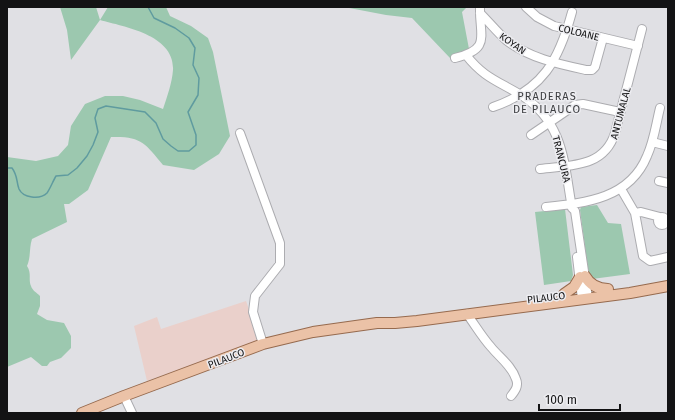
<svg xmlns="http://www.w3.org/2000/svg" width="675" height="420" font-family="'Fira Sans',sans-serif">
  <rect width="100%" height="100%" fill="#e0e0e4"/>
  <path fill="#ead0cb" d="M246 301 260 341 147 381 134 326 157 317 161 329Z"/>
  <path fill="#9cc8af" d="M60 7H96L100 20 108 7H166L170 16 191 26 208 38 213 52 230 136 219 154 194 170 163 165C145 143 141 136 111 137L88 190 69 204H64L67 222 32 239C29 248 31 257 27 266 32 274 28 279 31 286 32 290 37 293 40 296V306L37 314 47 320 64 323 71 336V348L61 358 50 362 47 366H42L31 357 7 367V157L36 161 58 156 68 145 71 126 85 104 105 96H123L140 100 163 109C167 97 172 83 173 70 175 35 125 27 100 20L71 60 67 30Z
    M344 7H467L462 12 469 49 450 58 412 18 386 15Z
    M597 205 608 223 621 224 630 274 592 279 589 276 580 210 581 207Z
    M565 209 573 275 571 281 544 285 535 212Z"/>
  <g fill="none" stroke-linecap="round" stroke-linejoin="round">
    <path stroke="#5f9b9f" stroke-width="1.5" d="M7 168H12C18 176 16 181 19 189 23 198 40 200 47 193 50 189 53 181 56 176L68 175 77 168 87 156 93 145 98 132 95 118 98 109 106 106 145 112 156 123 163 139 171 146 178 151H189L196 145V135L188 112 198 95 199 78 193 65 195 48 189 38 175 28 154 18 148 7"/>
    <g stroke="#acacb0" stroke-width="10">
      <path id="minor" d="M526 7 537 17 554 26 638 46
        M480 13C489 22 497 32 506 40 529 58 558 64 586 70H592L595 67 603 38
        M466 55C484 78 498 81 521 95 564 122 564 163 572 208L575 211 588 298
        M455 58C492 49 479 36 480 7
        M493 107C543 90 559 60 572 12
        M240 133 280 243V264L255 296 253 312 263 344
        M531 135 575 105 583 104 620 112
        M652 142 668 146
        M540 169C570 165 604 168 615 133L642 29
        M659 181 668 183
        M621 189 635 213 643 256 650 261 668 257
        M546 207C587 203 630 198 647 156 654 141 656 124 660 108
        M635 213 641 212 660 217
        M658 221a4 4 0 1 1 8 0a4 4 0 1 1-8 0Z
        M577 257 582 299
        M467 314C475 325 482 337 491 347 499 357 512 366 516 379 519 386 515 391 511 396
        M124 396 132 413"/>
    </g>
    <g stroke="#966a4e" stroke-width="12">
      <path id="major" d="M585 276C590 285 598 289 608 289
        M564 294 574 287 580 277
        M82 413 124 396 263 344 313 332 377 323H395L417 321 630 293 668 286"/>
    </g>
    <use href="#minor" stroke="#fff" stroke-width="8"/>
    <use href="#major" stroke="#ebc2a7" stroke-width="10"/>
  </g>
  <g text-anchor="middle" stroke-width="3" stroke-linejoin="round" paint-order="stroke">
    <g font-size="10" fill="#131314" stroke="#ededf1">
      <text transform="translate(579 32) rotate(14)" y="4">COLOANE</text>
      <text transform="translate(513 43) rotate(35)" y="4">KOYAN</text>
      <text transform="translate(620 113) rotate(-75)" y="4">ANTUMALAL</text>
      <text transform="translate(562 159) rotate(76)" y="4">TRANCURA</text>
      <text transform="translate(546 297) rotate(-7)" y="4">PILAUCO</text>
      <text transform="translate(226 358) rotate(-21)" y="4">PILAUCO</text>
    </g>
    <g font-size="11" letter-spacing="1" fill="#3d3e41" stroke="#ededf1">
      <text x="547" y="100">PRADERAS<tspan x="547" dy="13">DE PILAUCO</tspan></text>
    </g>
  </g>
  <rect width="675" height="420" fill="none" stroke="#131314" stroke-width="16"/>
  <path d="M539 404v6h81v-6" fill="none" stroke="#131314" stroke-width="2"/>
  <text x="545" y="404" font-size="12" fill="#131314" stroke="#ededf1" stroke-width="3" paint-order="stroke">100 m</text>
</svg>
